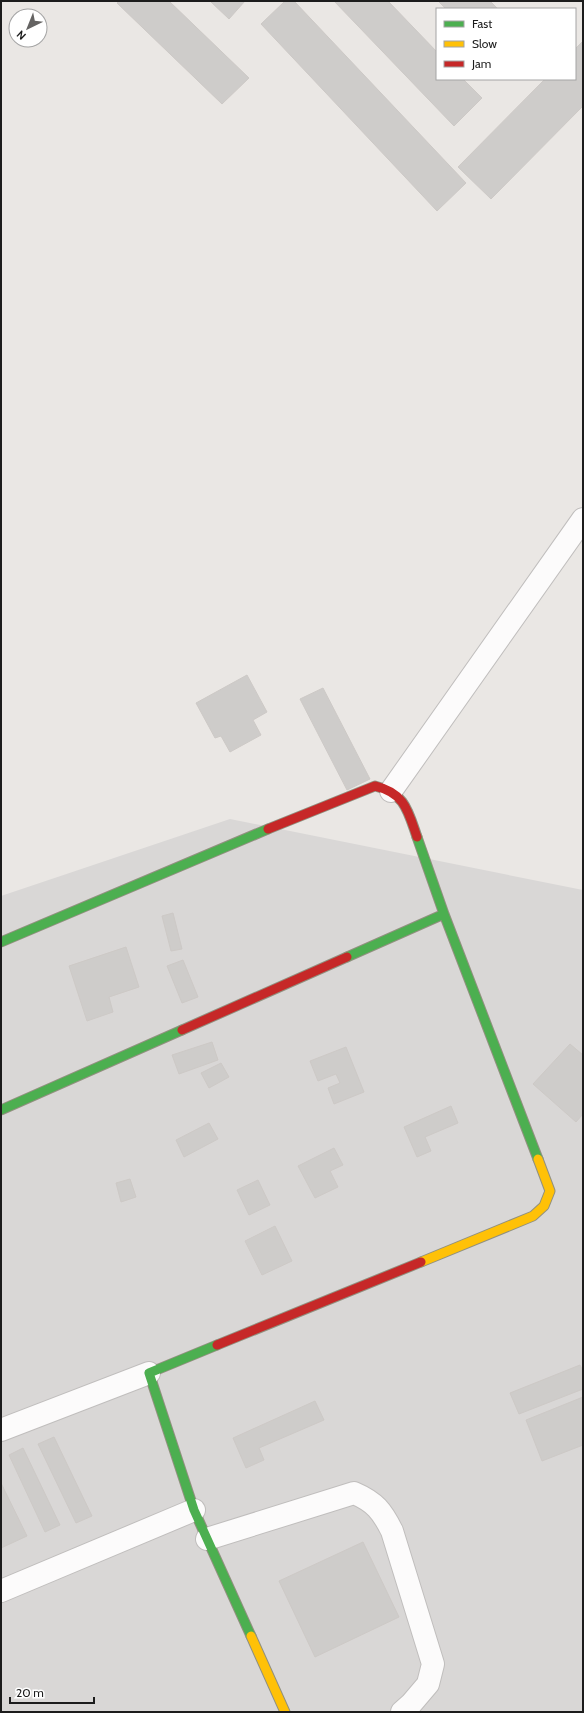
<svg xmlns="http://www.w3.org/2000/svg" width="584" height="1713" font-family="Cabin,sans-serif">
  <rect width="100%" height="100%" fill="#eae7e4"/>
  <path fill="#d9d7d6" d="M230 819 583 890V1712H1V896Z"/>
  <path fill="#ceccca" stroke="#cdc9c6" d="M119 1H169L249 78 222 104 117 3Z
    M210 1H245L229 19Z
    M285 1H294L466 183 437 211 261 24Z
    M334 1H388L437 52V79H463L482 98 454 126Z
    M438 1H490L498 9H446Z
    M583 41V106L491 199 458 167 545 79H575V49Z
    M247 675 267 712 253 720 261 735 230 752 221 736 215 738 196 703Z
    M323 688 370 779 347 790 300 699Z
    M173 913 182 949 171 951 162 916Z
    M126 947 139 987 109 997 113 1012 87 1021 69 966Z
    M183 960 198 997 182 1003 167 966Z
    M212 1042 218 1060 179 1074 172 1055Z
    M570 1044 583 1055V1114L576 1122 533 1084Z
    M346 1047 364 1092 334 1104 328 1088 340 1083 336 1074 318 1081 310 1061Z
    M221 1063 229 1077 209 1088 201 1073Z
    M451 1106 458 1123 425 1137 431 1151 417 1157 404 1127Z
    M209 1123 218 1139 184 1157 176 1140Z
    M334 1148 343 1165 330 1171 338 1187 315 1198 298 1166Z
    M130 1179 136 1197 121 1202 116 1183Z
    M258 1180 270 1205 249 1215 237 1190Z
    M275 1226 292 1261 262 1275 245 1241Z
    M580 1365 583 1371V1389L519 1414 510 1393Z
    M583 1397V1445L542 1461 526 1420Z
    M315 1401 324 1420 259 1448 264 1460 246 1468 233 1438Z
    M54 1437 92 1516 76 1523 38 1444Z
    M23 1448 60 1525 45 1532 9 1455Z
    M1 1483 27 1536 1 1548Z
    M363 1542 399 1617 315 1657 279 1581Z"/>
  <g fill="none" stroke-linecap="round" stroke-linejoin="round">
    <g stroke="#c0bebd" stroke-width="24">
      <path id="street" d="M391 791 583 519
        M1 1430 149 1373
        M207 1539 354 1493C375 1502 382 1511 392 1531L433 1664 428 1684 411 1704 402 1712
        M1 1591 194 1510"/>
    </g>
    <g stroke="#91907f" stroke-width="11">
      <path id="fast" d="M417 837 444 914 538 1159
        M1 942 268 829
        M347 957 444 914
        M1 1110 182 1030
        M217 1345 149 1373 194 1510 251 1636"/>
    </g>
    <g stroke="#91907f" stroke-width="11">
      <path id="slow" d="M421 1262 533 1216 544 1206 550 1191 538 1159
        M251 1636 285 1712"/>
    </g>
    <g stroke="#91907f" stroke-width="11">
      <path id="jam" d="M268 829 375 786C405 793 408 811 417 837
        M182 1030 347 957
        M217 1345 421 1262"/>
    </g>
    <use href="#street" stroke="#fcfbfb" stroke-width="22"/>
    <use href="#fast" stroke="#4caf50" stroke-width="9"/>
    <use href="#slow" stroke="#ffc107" stroke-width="9"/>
    <use href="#jam" stroke="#c62828" stroke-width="9"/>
  </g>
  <rect width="584" height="1713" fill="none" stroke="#1c1c1c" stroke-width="4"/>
  <rect x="436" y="8" width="140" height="72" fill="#ffffff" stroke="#a4a4a4"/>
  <rect x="444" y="21" width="20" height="6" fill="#4caf50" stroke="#a4a4a4"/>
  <text x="472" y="28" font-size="12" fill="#1c1c1c">Fast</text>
  <rect x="444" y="41" width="20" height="6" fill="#ffc107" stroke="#a4a4a4"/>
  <text x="472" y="48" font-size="12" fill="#1c1c1c">Slow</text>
  <rect x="444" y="61" width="20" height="6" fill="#c62828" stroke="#a4a4a4"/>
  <text x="472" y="68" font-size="12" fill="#1c1c1c">Jam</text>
  <g transform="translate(28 28) rotate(223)"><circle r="19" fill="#ffffff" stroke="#a4a4a4"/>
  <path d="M0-3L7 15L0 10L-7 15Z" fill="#646362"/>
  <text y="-6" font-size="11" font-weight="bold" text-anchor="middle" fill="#1c1c1c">N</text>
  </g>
  <path d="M10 1697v6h84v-6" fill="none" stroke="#1c1c1c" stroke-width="2"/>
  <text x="16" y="1697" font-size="12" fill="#1c1c1c" stroke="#ffffff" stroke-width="3" paint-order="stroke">20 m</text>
</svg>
